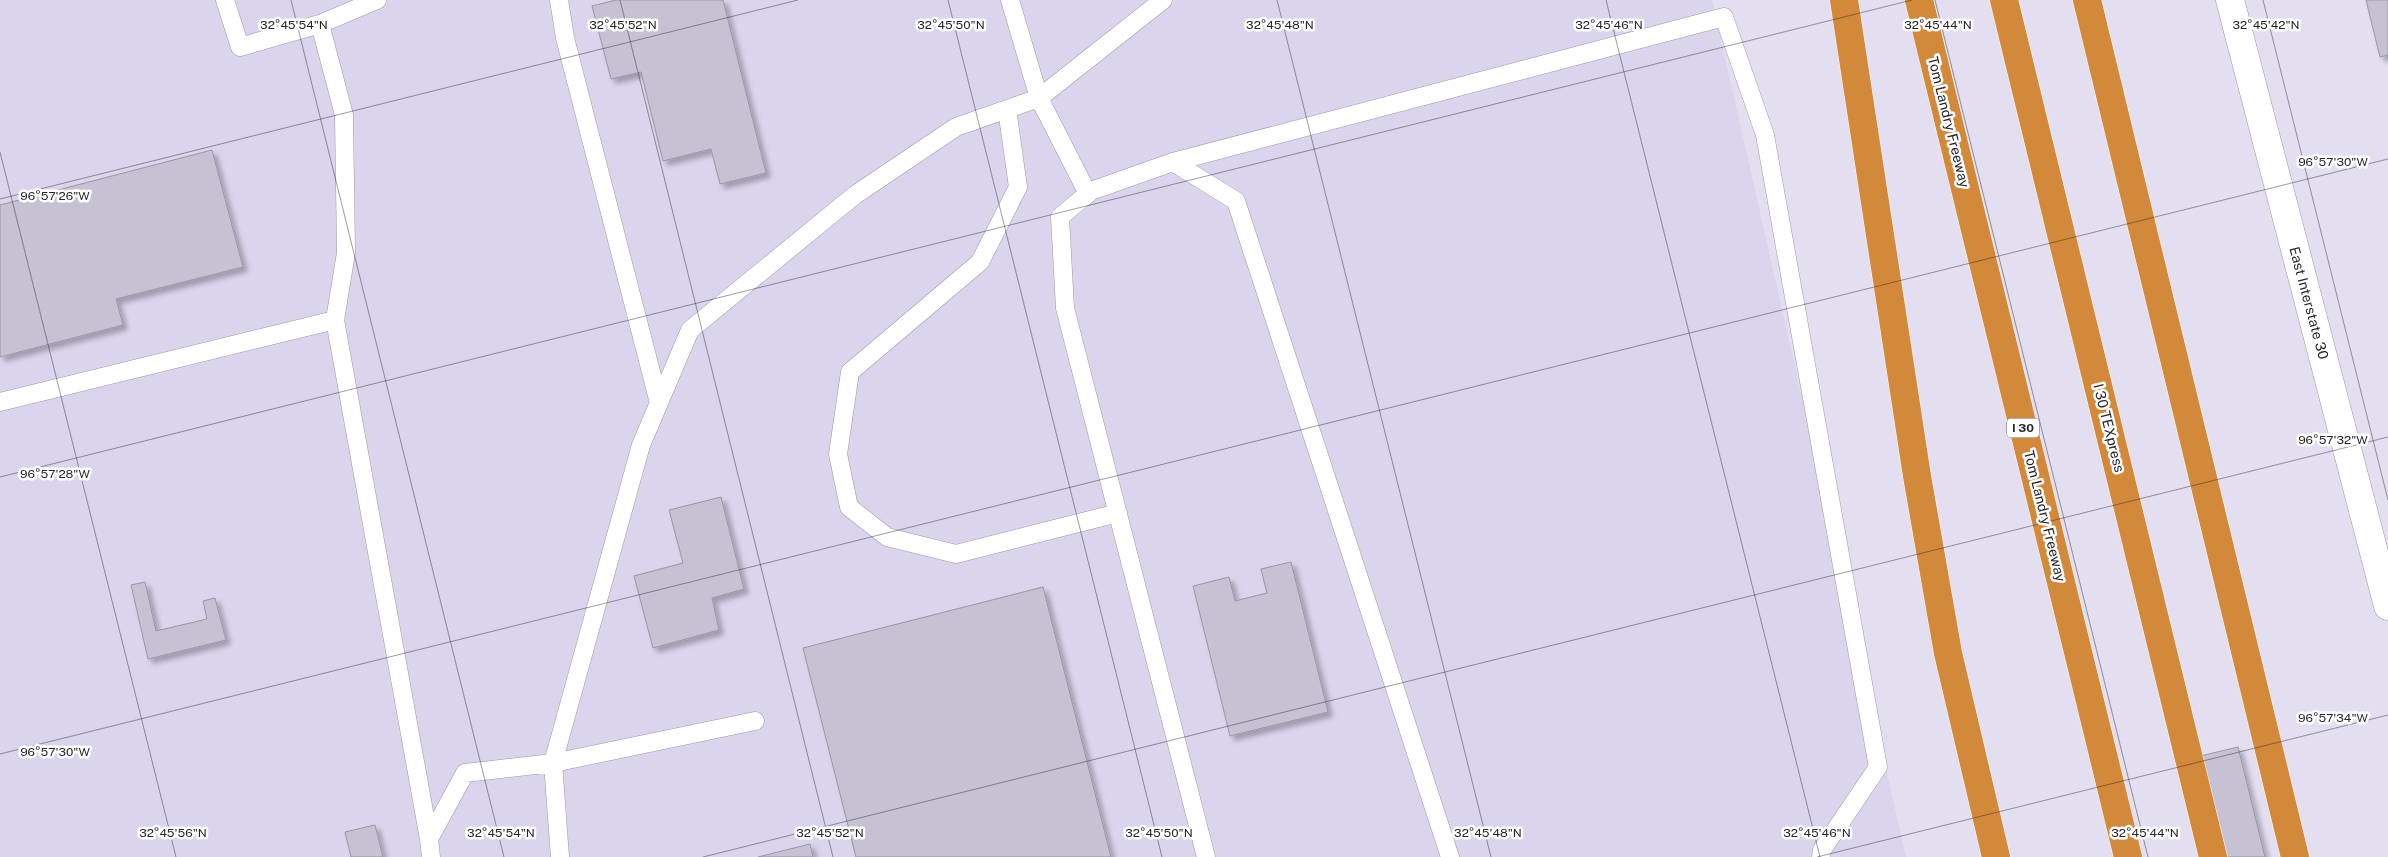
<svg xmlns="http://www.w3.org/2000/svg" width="2388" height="857" font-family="'Public Sans',sans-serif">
  <defs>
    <filter id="shadow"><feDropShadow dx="4.5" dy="4.5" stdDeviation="2.5" flood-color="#0004"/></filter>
  </defs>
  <rect width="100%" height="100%" fill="#e3dff0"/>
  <path fill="#dbd4ed" d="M0 0H1712L1906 857H0Z"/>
  <path fill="#c6c2d3" stroke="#9995a5" filter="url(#shadow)" d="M616 0H723L766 173 720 184 711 149 663 161 641 72 611 79 592 6Z
    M2366 0H2388V55L2380 57Z
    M212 150 243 267 116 299 123 325 0 357V205Z
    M721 497 744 589 712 598 719 630 653 648 634 576 683 563 669 510Z
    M1291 562 1328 712 1230 736 1193 586 1229 577 1235 601 1267 593 1261 569Z
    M145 582 156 631 207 619 203 601 215 598 226 640 148 659 131 585Z
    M1043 587 1111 857H856L803 648Z
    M2238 747 2265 857H2217L2192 758Z
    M375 825 383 857H351L345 832Z
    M810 844 813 857H758Z"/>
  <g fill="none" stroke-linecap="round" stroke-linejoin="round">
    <g stroke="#9c98a8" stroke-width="19">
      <path id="service" d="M225 0 240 47 320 24
        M377 0 320 24 344 115 346 253 335 320 429 839
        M559 0 565 38 659 403
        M1010 0 1039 98 1088 194
        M1007 109 1018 187 980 262 850 372 838 454 849 507 887 537 956 554 1118 513
        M1173 162 1724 17 1765 135 1878 767 1822 850 1821 857
        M0 402 335 320
        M755 721 553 763 641 445 690 330 855 195 956 127 1039 98 1163 0
        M431 857 429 839 465 773 553 763 560 857
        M1206 857 1065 308 1060 217 1091 191 1173 162 1236 201 1450 857"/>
    </g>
    <g stroke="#9c98a8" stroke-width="29">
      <path id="secondary" d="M2230 0 2388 606"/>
    </g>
    <g stroke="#fff" stroke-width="29">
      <path id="motorway" d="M1844 0 1917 476 1948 653 1996 857
        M1919 0 2128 857
        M2004 0 2213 857
        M2087 0 2295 857"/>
    </g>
    <use href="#service" stroke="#fff" stroke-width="18"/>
    <use href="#secondary" stroke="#fff" stroke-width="28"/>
    <use href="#motorway" stroke="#d3893a" stroke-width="28"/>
  </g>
  <path fill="none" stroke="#26252b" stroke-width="1" stroke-opacity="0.45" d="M291 0 504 857M620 0 833 857M948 0 1162 857M1277 0 1491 857M1606 0 1820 857M1935 0 2148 857M2263 0 2388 500M0 152 176 857M0 199 798 0M0 477 1912 0M0 754 2388 159M703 857 2388 437M1817 857 2388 715"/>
  <g text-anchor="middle" stroke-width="5" stroke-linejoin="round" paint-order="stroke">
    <rect fill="#fff" stroke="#67666b" stroke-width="1" x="2007" y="418.5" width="32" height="19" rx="4"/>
    <g font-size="12" font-weight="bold" fill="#26252b">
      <text x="2023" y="432">I 30</text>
    </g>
    <g font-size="14" fill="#26252b" stroke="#fff">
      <text transform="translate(1949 122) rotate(76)" y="5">Tom Landry Freeway</text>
      <text transform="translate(2309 303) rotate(75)" y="5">East Interstate 30</text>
      <text transform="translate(2109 428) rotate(76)" y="5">I 30 TEXpress</text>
      <text transform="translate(2045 516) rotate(76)" y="5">Tom Landry Freeway</text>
    </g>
  </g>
  <g font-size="12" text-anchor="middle" fill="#26252b" stroke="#fff" stroke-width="5" stroke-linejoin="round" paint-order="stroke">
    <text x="294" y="29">32°45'54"N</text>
    <text x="623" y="29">32°45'52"N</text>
    <text x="951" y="29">32°45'50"N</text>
    <text x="1280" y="29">32°45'48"N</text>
    <text x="1938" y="29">32°45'44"N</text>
    <text x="2266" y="29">32°45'42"N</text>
    <text x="1609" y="29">32°45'46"N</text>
    <text x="2333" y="166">96°57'30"W</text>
    <text x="55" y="200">96°57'26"W</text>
    <text x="2333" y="444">96°57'32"W</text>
    <text x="55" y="478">96°57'28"W</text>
    <text x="2333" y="722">96°57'34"W</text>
    <text x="55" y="756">96°57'30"W</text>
    <text x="173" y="837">32°45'56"N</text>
    <text x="501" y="837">32°45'54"N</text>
    <text x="830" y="837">32°45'52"N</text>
    <text x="1159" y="837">32°45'50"N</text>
    <text x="1488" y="837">32°45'48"N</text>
    <text x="1817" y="837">32°45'46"N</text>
    <text x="2145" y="837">32°45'44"N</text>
  </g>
</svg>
